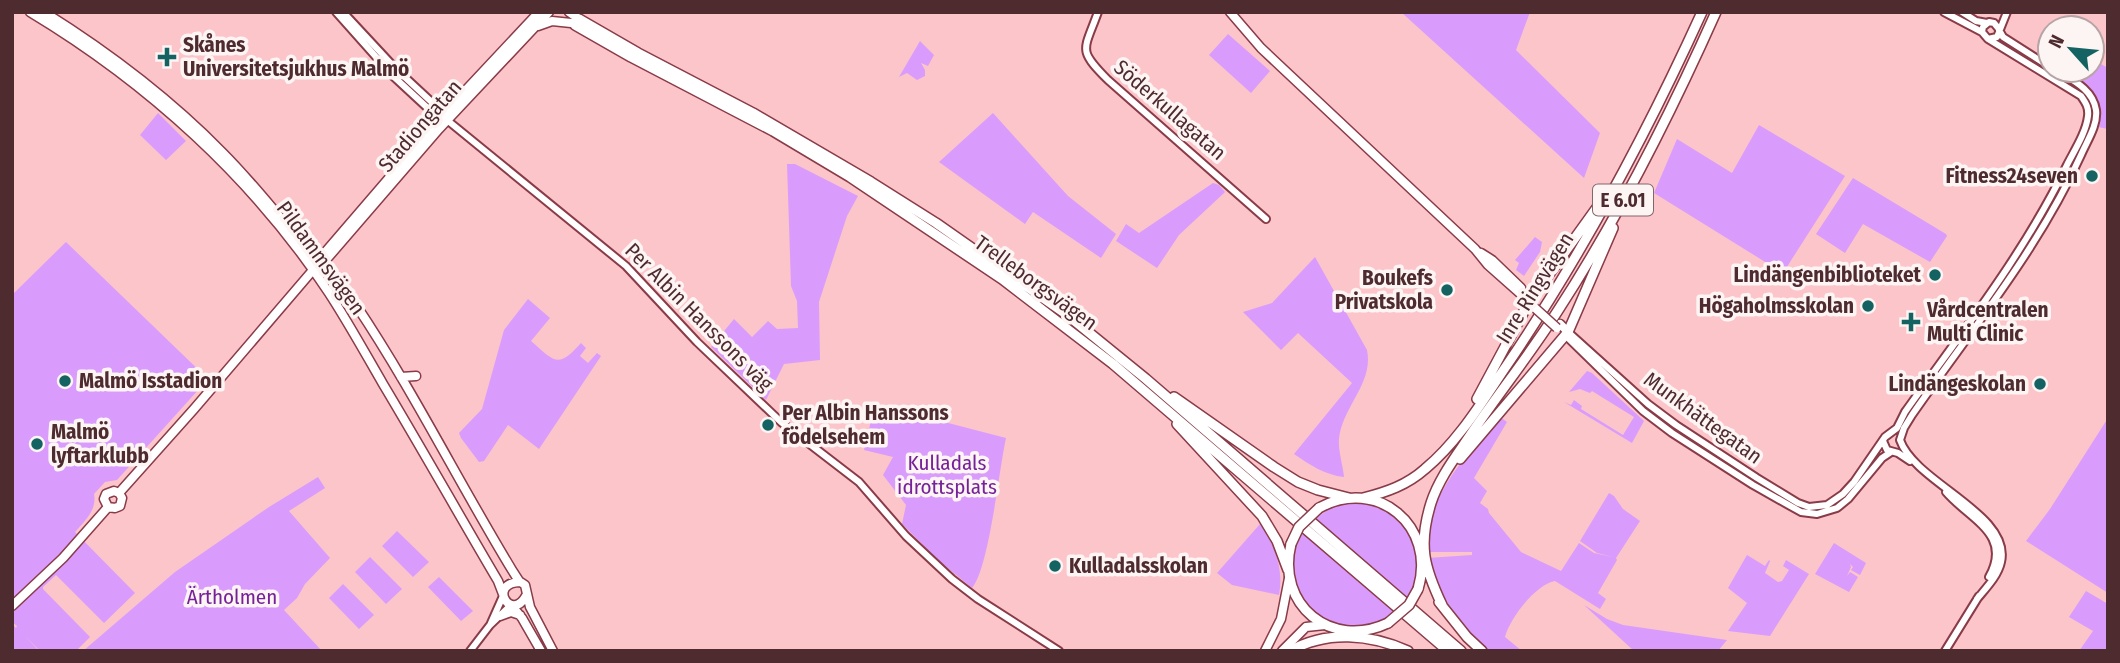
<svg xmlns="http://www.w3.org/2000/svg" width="2120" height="663" font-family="'Fira Sans Condensed',sans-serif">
  <rect width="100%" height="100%" fill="#fcc5ca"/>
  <path fill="#d99cfc" d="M1401 12H1530L1516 50 1600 133 1584 178Z
    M1228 34 1270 71 1251 93 1209 55Z
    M920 41 934 55 928 66 921 63 925 70V76L917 80 907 73 899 77Z
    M2092 59 2108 68V129L2098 127C2102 93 2090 86 2063 70H2092Z
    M158 113 186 141 166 160 140 135Z
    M993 113 1068 196 1116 234 1101 258 1033 212 1025 224 939 162Z
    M1759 125 1845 176 1783 273 1654 193 1677 139 1732 173Z
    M787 164H795L858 196 847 216 819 302 820 360 784 364 766 400 711 347 734 319 752 337 768 321 777 329 798 328 797 301 791 286Z
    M1853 178 1946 234 1947 236 1930 262 1863 224 1845 253 1816 234Z
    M1213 183 1219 185 1225 192 1223 194 1179 235 1157 268 1116 241 1126 224 1139 233Z
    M1535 237 1542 242 1540 252 1524 276 1516 270 1519 263 1515 260Z
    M66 242 208 379 117 480 105 482 94 494C97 510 85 521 75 532L135 593 104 623 56 575 43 587V589L90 637 76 651H40L25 636 39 651H12V624L16 628 17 626 12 622V295Z
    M1315 257 1367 350C1374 383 1342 407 1339 439 1338 451 1343 465 1344 477 1325 475 1310 465 1294 454L1352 383 1298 333 1281 350 1243 312 1272 303Z
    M528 299 550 318 531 341C555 362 558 369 581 343L586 348 580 356 588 363 597 353 601 356 539 449 508 425 484 461 479 462 461 438 459 433 482 409 504 330Z
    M1587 371 1592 373 1644 421 1632 443 1564 402 1571 405 1574 400 1582 406 1581 409 1623 435 1634 417 1592 391 1590 393 1580 389 1569 392Z
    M875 404 1006 438C999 470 989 568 972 588L938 560 902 524 906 505 883 475 893 457 864 450Z
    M1500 417 1507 422 1474 478 1487 491 1480 503 1488 509 1489 513 1521 552 1561 571 1579 543 1594 553 1613 557 1597 553 1580 541 1609 493 1614 496 1623 509 1640 521 1616 558 1617 560 1598 593 1606 599 1600 609 1555 581C1535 585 1510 618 1505 637L1522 651H1487L1453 614 1444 601 1427 558 1472 555V552H1426C1426 496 1465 457 1500 417Z
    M2108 418V593L2026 541 2050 509Z
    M318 477 325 488 289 511 330 558 305 584 297 598 284 610 322 651H83L175 572 269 507Z
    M1357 502C1408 510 1432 552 1407 599L1314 519 1334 506Z
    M1260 524C1275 545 1284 570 1279 595L1232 585 1217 573Z
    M397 531 429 562 413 577 382 546Z
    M1302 532 1396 612C1388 618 1377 625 1367 627 1334 634 1301 611 1295 578 1293 570 1291 560 1293 552 1294 545 1299 538 1302 532Z
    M1834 543 1866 563 1860 575 1851 570 1853 567 1850 564 1851 567 1847 576 1850 572 1858 577 1849 592 1815 574Z
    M1747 555 1765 566 1769 560 1770 561 1765 573 1778 582 1782 581 1789 570 1783 566 1786 560 1809 574 1770 636 1728 631 1747 603 1728 588Z
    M370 557 402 589 386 604 355 572Z
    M439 577 473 611 461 621 428 587Z
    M343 584 374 615 359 629 329 598Z
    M2086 591 2108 604 2106 651H2079L2093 631 2069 617Z
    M1584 605 1607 619 1623 625 1727 640 1718 651H1634Z"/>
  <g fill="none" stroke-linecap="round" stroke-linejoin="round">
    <g stroke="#893b47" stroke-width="10">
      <path id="minor" d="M336 12 393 76 433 113 447 120 626 266 697 342 781 422 859 482 906 536 952 579 978 599 1059 651
        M343 12 396 69 438 108 442 116
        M1098 12C1084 51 1077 49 1108 80L1266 219
        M1944 12 1982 32
        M1962 12 1976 21 1987 23
        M1999 29 1994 23 1989 22 1983 27 1982 32 1988 39 1997 37 2007 12
        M1999 30 2003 37 2050 67
        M1568 332 1648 404 1676 425 1757 478 1798 503 1809 507 1827 505 1843 494 1854 482 1885 437 1897 428 1905 412C1962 332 2024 254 2067 165 2074 151 2086 133 2088 116 2089 108 2086 103 2081 96L1988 39
        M1565 335 1643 411 1672 433 1753 485 1801 512 1817 514 1837 508 1848 499 1882 458 1891 452
        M1883 441 1887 450 1898 453 1910 461
        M1946 492C1970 520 2013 534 1989 577
        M1977 599C1986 588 1998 576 2001 562 2012 514 1915 483 1900 440L1904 428 1912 415C1971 330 2038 250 2081 155 2087 141 2098 125 2096 110 2093 89 2072 80 2056 70
        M491 623 503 596
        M470 651 490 625 511 605
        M1945 651 1979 596"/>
    </g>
    <g stroke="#893b47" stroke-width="11">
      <path id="major" d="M30 12C148 83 253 178 329 293 348 322 365 353 383 384 422 449 459 515 498 581L503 594
        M44 12C108 52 170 99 223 153 252 182 277 214 303 245 320 266 341 282 356 305 413 390 459 483 512 570L519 581 525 585 530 607 553 651
        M569 12 579 19
        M1230 12 1261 48 1475 249 1488 265 1532 304
        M538 26 552 21 571 23
        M1481 253 1492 260 1521 288
        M319 263 325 261 439 129 549 12
        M1560 324 1568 332
        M401 377 416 376
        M119 493 194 409 319 263 321 257 450 107 539 12
        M108 507 104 499 106 494 114 491 119 493
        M108 507 115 508 120 506 122 498 119 493
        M520 582C487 583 511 623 526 596
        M12 606 63 558 108 507
        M512 606 522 618 541 651
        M500 616 511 612 520 615
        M1265 651 1281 619 1289 578
        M1282 651 1306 627 1325 625"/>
    </g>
    <g stroke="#893b47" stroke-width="12">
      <path id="highway" d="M579 19 638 53 753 113 871 182 936 223 1066 314 1146 379 1461 651
        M575 25 631 57 773 131 850 177 1002 279 1113 364 1448 651
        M1174 397 1274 467 1298 482 1318 490 1349 498
        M1477 399 1529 302 1606 195
        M1177 424 1262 516 1277 541 1288 570
        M1460 459 1568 332 1613 228
        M1363 498C1387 492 1407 485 1425 469 1459 441 1483 400 1507 365 1583 253 1646 135 1702 12
        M1319 508C1377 476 1437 526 1418 589
        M1291 544C1276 605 1331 650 1388 623
        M1439 602 1467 637 1482 651
        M1442 605C1424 567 1418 545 1431 503 1439 478 1457 455 1471 434 1499 393 1530 354 1557 312 1619 217 1670 115 1716 12
        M1290 651C1327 630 1370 634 1408 651"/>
    </g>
    <use href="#minor" stroke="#fff" stroke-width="6"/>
    <use href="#major" stroke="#fff" stroke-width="8"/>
    <use href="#highway" stroke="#fff" stroke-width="9"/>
    <g stroke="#893b47" stroke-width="11" stroke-linecap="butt">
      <path id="major-bridge" d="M1535 308 1557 328"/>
    </g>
    <g stroke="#893b47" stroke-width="12" stroke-linecap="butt">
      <path id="highway-bridge" d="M1291 544 1299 527 1319 508
        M1388 623 1409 605 1418 589"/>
    </g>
    <use href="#major-bridge" stroke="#fff" stroke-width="8"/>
    <use href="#highway-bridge" stroke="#fff" stroke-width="9"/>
  </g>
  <g fill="#146362" stroke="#fdf4f4" stroke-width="2.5">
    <path d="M163.5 46.5h7v7h7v7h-7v7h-7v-7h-7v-7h7z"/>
    <circle cx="2092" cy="176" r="7"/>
    <circle cx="1935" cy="275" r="7"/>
    <circle cx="1447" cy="290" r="7"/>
    <circle cx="1868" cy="306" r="7"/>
    <path d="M1907.5 311.5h7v7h7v7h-7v7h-7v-7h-7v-7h7z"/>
    <circle cx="65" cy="381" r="7"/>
    <circle cx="2040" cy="384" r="7"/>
    <circle cx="768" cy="425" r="7"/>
    <circle cx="37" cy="444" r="7"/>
    <circle cx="1055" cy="566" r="7"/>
  </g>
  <g text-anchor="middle" stroke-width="7" stroke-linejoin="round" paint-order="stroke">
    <rect fill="#fdf4f4" stroke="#82676a" stroke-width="2" x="1593" y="184.5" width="60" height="31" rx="5"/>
    <g font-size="19" font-weight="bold" fill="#4e2b2f">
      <text x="1623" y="207">E 6.01</text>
    </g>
    <g font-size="21" font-weight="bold" fill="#4e2b2f" stroke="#fdf4f4" text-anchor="start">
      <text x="183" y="52">Skånes<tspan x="183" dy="24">Universitetsjukhus Malmö</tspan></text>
      <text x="2078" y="183" text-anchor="end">Fitness24seven</text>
      <text x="1921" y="282" text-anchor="end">Lindängenbiblioteket</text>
      <text x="1433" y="285" text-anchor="end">Boukefs<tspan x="1433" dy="24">Privatskola</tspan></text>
      <text x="1854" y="313" text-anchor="end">Högaholmsskolan</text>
      <text x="1927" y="317">Vårdcentralen<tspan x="1927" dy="24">Multi Clinic</tspan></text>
      <text x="79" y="388">Malmö Isstadion</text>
      <text x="2026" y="391" text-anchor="end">Lindängeskolan</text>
      <text x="782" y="420">Per Albin Hanssons<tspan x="782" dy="24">födelsehem</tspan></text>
      <text x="51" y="439">Malmö<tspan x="51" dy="24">lyftarklubb</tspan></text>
      <text x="1069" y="573">Kulladalsskolan</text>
    </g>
    <g font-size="21" fill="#4e2b2f" stroke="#fdf4f4">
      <text transform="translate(1170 110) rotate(41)" y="7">Söderkullagatan</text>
      <text transform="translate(420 126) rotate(-49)" y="7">Stadiongatan</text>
      <text transform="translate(321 258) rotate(54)" y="7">Pildammsvägen</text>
      <text transform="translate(1036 283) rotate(36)" y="7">Trelleborgsvägen</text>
      <text transform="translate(1535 288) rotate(-58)" y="7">Inre Ringvägen</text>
      <text transform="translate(699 317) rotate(45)" y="7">Per Albin Hanssons väg</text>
      <text transform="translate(1703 418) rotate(36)" y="7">Munkhättegatan</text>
    </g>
    <g font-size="21" fill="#75229a" stroke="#fdf4f4">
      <text x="947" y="470">Kulladals<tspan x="947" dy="24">idrottsplats</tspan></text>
      <text x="232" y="604">Ärtholmen</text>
    </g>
  </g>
  <rect width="2120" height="663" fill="none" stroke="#4e2b2f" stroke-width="28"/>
  <g transform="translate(2071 49) rotate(297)"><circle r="33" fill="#fdf4f4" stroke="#b7a4a5" stroke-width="2"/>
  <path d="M0-5L12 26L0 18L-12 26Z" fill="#146362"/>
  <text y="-10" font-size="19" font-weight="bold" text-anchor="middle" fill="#4e2b2f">N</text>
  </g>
</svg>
